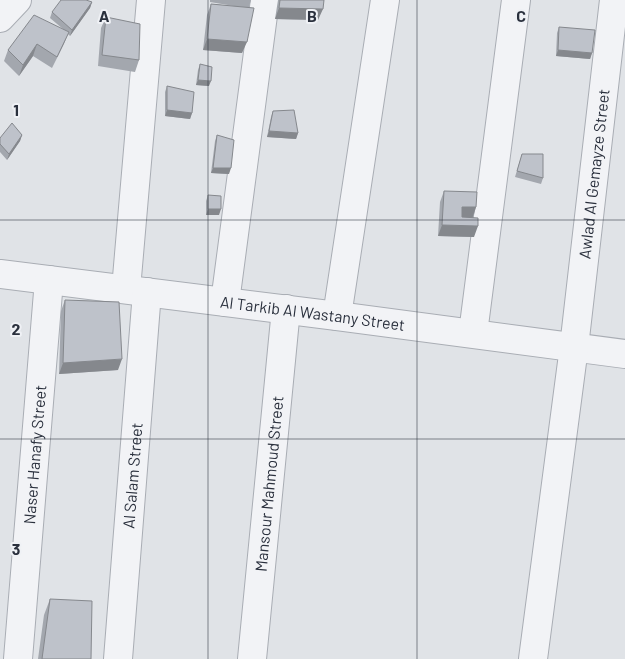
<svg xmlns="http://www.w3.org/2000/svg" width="625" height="659" font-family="Barlow,sans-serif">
  <rect width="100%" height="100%" fill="#e0e3e7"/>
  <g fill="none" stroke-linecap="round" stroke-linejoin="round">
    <g stroke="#a9adb4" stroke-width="30">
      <g id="minor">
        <path d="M0 18 17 0"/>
        <path id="s1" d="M0 274 337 316 625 354"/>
        <path d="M126 289 151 0"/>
        <path d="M225 302 265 0"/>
        <path d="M337 316 385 0"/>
        <path d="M473 333 516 0"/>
        <path id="s2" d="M18 659 49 280"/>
        <path id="s3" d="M118 659 147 292"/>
        <path id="s4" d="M252 659 286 309"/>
        <path id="s5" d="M533 659 574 347 614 0"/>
      </g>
    </g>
    <use href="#minor" stroke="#f2f3f6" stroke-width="28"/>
  </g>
  <path fill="#a3a7ae" d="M210 0H251L249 7 242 53 203 50 207 15 211 4 234 6 210 2Z
    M278 0H324L318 20 275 19Z
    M92 2 90 8 70 36 68 34 64 44 52 68 33 56 19 76 4 61 8 50 63 29 50 18 52 12Z
    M106 17 139 60 135 72 98 66 101 28Z
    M559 27 592 53 590 59 556 56 557 33Z
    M200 64 209 86 196 85 198 70Z
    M167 86 192 113 190 119 165 116V92Z
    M273 111 298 133 296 139 267 137 271 117Z
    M22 135 20 141 7 160 0 152V138Z
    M217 135 229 174 211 173 215 141Z
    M522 154 543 178 541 184 515 177Z
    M444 191 476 207 473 218 474 237 438 236 440 202Z
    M208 195 219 215H206V201Z
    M65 300 118 370 59 374 61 311Z
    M50 599 91 659H38L44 615Z"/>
  <path fill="#85888d" d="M92 2 90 8 70 36 72 30Z
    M279 8 323 9 318 20 275 19Z
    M207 39 247 42 242 53 203 50Z
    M37 44 33 56 19 76 23 65Z
    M558 50 592 53 590 59 556 56Z
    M198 80 211 81 209 86 196 85Z
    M167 110 192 113 190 119 165 116Z
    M269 131 298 133 296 139 267 137Z
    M22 135 20 141 7 160 9 154Z
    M213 168H231L229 174 211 173Z
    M462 207H476L472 219 458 218Z
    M208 209H221L219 215H206Z
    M442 225 478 226 474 237 438 236Z
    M122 359 118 370 59 374 63 363Z"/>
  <path fill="#bec2ca" stroke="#85888d" d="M61 0H86L92 2 72 30 52 12Z
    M280 0H324L323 9 279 8Z
    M211 4 254 8 247 42 207 39Z
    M34 15 69 32 57 57 37 44 23 65 8 50Z
    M106 17 140 24 139 60 102 55Z
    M559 27 595 30 592 53 558 50Z
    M200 64 212 67 211 81 198 80Z
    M167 86 194 92 192 113 167 110Z
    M294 110 298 133 269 131 273 111Z
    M12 123 22 135 9 154 0 144V138Z
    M217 135 234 140 231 168H213Z
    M522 154H543V178L517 171Z
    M444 191 477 192 476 207H462V217L478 218V226L442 225Z
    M208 195 221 196V209H208Z
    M65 300 119 302 122 359 63 363Z
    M50 599 92 601 91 659H42Z"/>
  <path fill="none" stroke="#2a303d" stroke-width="1" stroke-opacity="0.55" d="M208 0V659M417 0V659M0 220H625M0 439H625"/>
  <g text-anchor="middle" stroke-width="4" stroke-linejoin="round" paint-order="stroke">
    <g font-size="16" fill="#2a303d" stroke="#eff1f5">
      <text dy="6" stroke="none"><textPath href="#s5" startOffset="489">Awlad Al Gemayze Street</textPath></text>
      <text dy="6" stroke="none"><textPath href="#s1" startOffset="315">Al Tarkib Al Wastany Street</textPath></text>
      <text dy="6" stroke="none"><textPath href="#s2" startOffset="205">Naser Hanafy Street</textPath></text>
      <text dy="6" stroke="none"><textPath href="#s3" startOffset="184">Al Salam Street</textPath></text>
      <text dy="6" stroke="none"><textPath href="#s4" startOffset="176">Mansour Mahmoud Street</textPath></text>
    </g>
  </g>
  <g font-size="16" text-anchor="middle" font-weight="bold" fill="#2a303d" stroke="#eff1f5" stroke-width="4" stroke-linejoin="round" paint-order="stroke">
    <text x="104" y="22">A</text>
    <text x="312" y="22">B</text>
    <text x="521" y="22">C</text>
    <text x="16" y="116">1</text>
    <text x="16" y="335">2</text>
    <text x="16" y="555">3</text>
  </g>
</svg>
